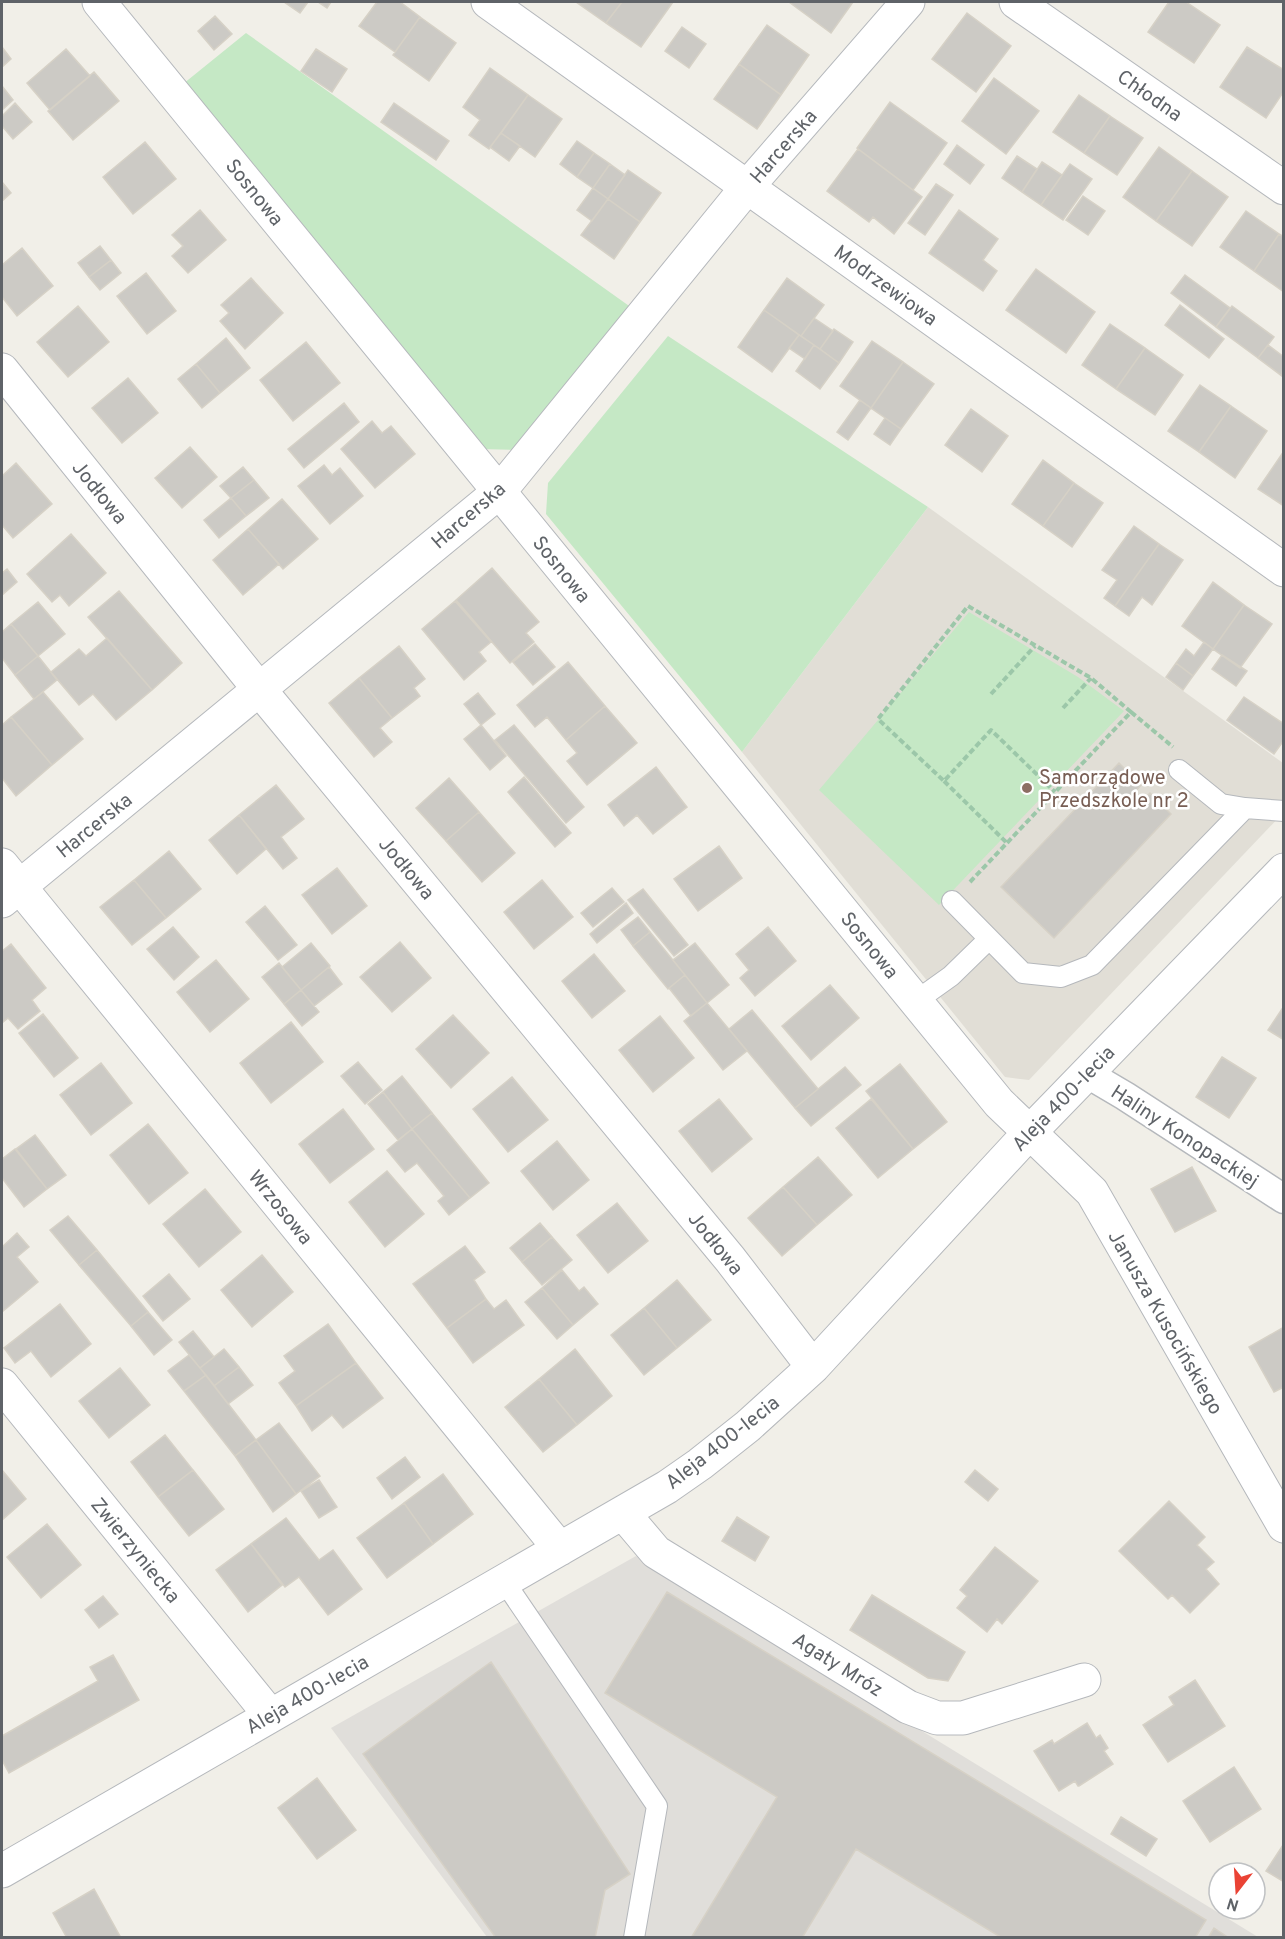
<svg xmlns="http://www.w3.org/2000/svg" width="1285" height="1939" font-family="Overpass,sans-serif">
  <rect width="100%" height="100%" fill="#f1efe8"/>
  <path fill="#e0deda" d="M636 1556 935 1739 1258 1937H487L331 1728Z"/>
  <path fill="#e1ded6" d="M928 507 1283 763V813L1029 1080 1005 1077 742 752Z"/>
  <path fill="#c5e8c5" d="M246 33 632 308 519 450 479 449 183 84Z
    M668 336 928 507 742 752 546 514 548 483Z
    M969 612 1078 677 1124 711 939 905 819 790Z"/>
  <path fill="#cccac5" stroke="#d6d1c6" stroke-width="1.5" d="M284 2H308L300 13Z
    M318 2H331L327 8Z
    M377 2H400L420 17 395 52 359 26Z
    M576 2H622L606 23Z
    M622 2H673L641 47 606 23Z
    M789 2H853L831 33Z
    M1169 2H1186L1220 25 1194 63 1148 32Z
    M967 13 1011 46 976 92 932 59Z
    M215 16 232 34 214 50 198 31Z
    M420 17 456 43 429 81 393 55Z
    M767 25 809 55 781 95 739 64Z
    M682 27 706 44 689 68 665 51Z
    M2 47 11 59 2 67Z
    M1247 47 1284 70V91L1266 118 1220 87Z
    M66 49 90 76 50 110 27 83Z
    M316 49 347 69 332 92 301 71Z
    M739 64 781 95 757 129 714 99Z
    M490 68 528 95 489 149 469 135 480 120 463 107Z
    M94 72 119 101 73 140 48 111Z
    M994 78 1039 111 1006 154 962 121Z
    M2 86 13 100 2 110Z
    M528 95 562 119 535 157 501 133Z
    M1079 95 1110 116 1084 153 1053 132Z
    M890 102 947 143 913 190 857 148Z
    M15 103 32 122 13 139 2 126V116Z
    M394 103 449 141 436 160 381 122Z
    M1110 116 1143 138 1117 175 1084 153Z
    M501 133 520 146 509 161 490 147Z
    M577 141 594 153 577 177 560 164Z
    M145 142 176 179 133 214 103 177Z
    M957 145 984 165 970 184 944 164Z
    M1159 147 1192 171 1156 221 1123 197Z
    M858 149 922 197 894 234 873 217 869 222 827 191Z
    M594 153 610 164 593 188 577 177Z
    M1017 156 1037 169 1022 192 1002 178Z
    M1042 162 1062 175 1041 205 1022 192Z
    M610 164 625 175 608 199 593 188Z
    M1070 164 1092 179 1063 220 1041 205Z
    M628 170 661 193 640 222 608 199Z
    M1192 171 1228 197 1192 246 1156 221Z
    M2 182 11 193 2 201Z
    M936 184 953 195 925 235 908 223Z
    M593 188 608 199 592 221 577 210Z
    M1083 196 1105 211 1088 235 1066 220Z
    M608 199 640 222 614 259 581 235Z
    M200 210 226 240 188 273 172 256 183 246 172 235Z
    M959 210 998 239 983 260 997 271 983 291 929 253Z
    M1246 211 1279 234 1254 271 1220 247Z
    M1279 234 1284 237V292L1254 271Z
    M100 246 111 260 89 277 78 263Z
    M22 248 53 286 17 316 2 297V265Z
    M111 260 121 273 100 290 89 277Z
    M1036 269 1095 312 1066 353 1006 310Z
    M146 273 176 311 147 334 117 296Z
    M1185 275 1230 308 1216 327 1171 293Z
    M251 278 283 313 245 349 220 321 229 313 221 305Z
    M787 278 824 305 801 336 764 310Z
    M1180 305 1224 339 1209 358 1165 325Z
    M78 306 109 342 68 377 37 342Z
    M1232 306 1274 337 1258 358 1216 327Z
    M764 310 799 335 772 372 738 347Z
    M814 318 833 331 820 349 801 336Z
    M1110 324 1145 348 1116 389 1082 365Z
    M834 329 853 342 839 363 820 349Z
    M799 335 814 345 805 359 789 348Z
    M226 338 250 368 220 393 196 364Z
    M872 341 903 362 871 408 840 386Z
    M306 342 340 383 293 421 260 380Z
    M814 345 839 363 820 389 796 371Z
    M1268 345 1284 357 1282 376 1258 358Z
    M1145 348 1183 375 1155 415 1116 389Z
    M903 362 934 384 901 429 871 408Z
    M196 364 220 393 202 408 178 379Z
    M128 378 158 413 122 443 92 408Z
    M1200 385 1231 406 1199 452 1168 431Z
    M860 400 871 408 848 440 837 432Z
    M344 403 359 422 304 468 288 449Z
    M1231 406 1267 431 1235 478 1199 452Z
    M971 409 1008 436 982 472 945 445Z
    M885 418 901 429 890 445 874 434Z
    M372 421 382 433 391 426 415 454 375 488 341 449Z
    M190 447 217 477 182 508 155 478Z
    M1284 451V506L1258 489Z
    M1043 460 1074 483 1043 526 1012 504Z
    M16 463 52 504 13 538 2 525V476Z
    M324 465 332 475 340 468 363 496 330 524 298 486Z
    M243 467 254 480 231 498 220 486Z
    M254 480 269 498 246 516 231 498Z
    M1074 483 1103 503 1072 547 1043 526Z
    M231 498 246 516 219 538 204 520Z
    M282 499 318 539 283 569 248 529Z
    M1134 526 1159 544 1115 606 1104 598 1117 580 1102 570Z
    M248 529 279 564 243 595 213 560Z
    M71 534 106 573 69 606 60 595 52 602 27 574Z
    M1159 544 1183 560 1152 605 1142 597 1129 616 1115 606Z
    M492 568 539 622 526 633 534 642 510 663 456 600Z
    M7 569 17 582 2 595V573Z
    M1213 582 1244 605 1213 649 1182 626Z
    M119 591 182 663 152 690 88 617Z
    M455 601 491 642 479 652 486 661 464 680 422 629Z
    M38 602 65 634 38 656 11 624Z
    M1244 605 1272 624 1240 668 1213 649Z
    M11 624 38 656 15 675 2 658V632Z
    M107 638 152 690 116 720 93 694 79 705 51 672 79 649 86 656Z
    M1204 642 1213 649 1193 676 1176 663 1186 649 1194 656Z
    M535 644 555 667 533 685 513 662Z
    M399 646 425 679 414 688 420 696 392 718 359 678Z
    M1222 655 1247 671 1236 686 1212 669Z
    M38 656 57 680 34 699 15 675Z
    M568 662 605 706 566 740 547 717 535 727 517 705Z
    M1176 663 1193 676 1183 690 1166 677Z
    M359 678 392 718 380 728 392 742 374 757 329 703Z
    M43 692 83 739 52 765 11 717Z
    M478 693 495 714 481 725 464 704Z
    M1244 697 1284 724V740L1274 754 1227 720Z
    M605 706 637 743 587 785 567 761 577 753 566 740Z
    M11 717 52 765 16 796 2 778V725Z
    M481 725 506 756 490 770 464 739Z
    M514 725 584 807 566 823 495 740Z
    M1119 763 1141 785 1135 792 1143 800 1150 793 1171 814 1054 938 1001 887Z
    M656 767 687 807 653 834 637 815 624 826 608 805Z
    M524 777 571 833 555 847 508 792Z
    M449 778 479 812 446 841 416 808Z
    M276 785 304 819 281 837 297 858 283 869 239 815Z
    M479 812 515 853 482 882 446 841Z
    M239 815 266 849 237 874 209 840Z
    M719 846 742 878 698 911 674 879Z
    M169 851 201 889 166 918 134 880Z
    M337 868 367 906 332 934 302 895Z
    M134 880 166 918 132 945 100 907Z
    M542 880 573 917 534 949 504 912Z
    M612 888 624 902 593 927 581 913Z
    M643 889 688 945 674 956 628 900Z
    M626 903 633 913 597 943 590 934Z
    M265 906 297 945 278 960 246 922Z
    M638 917 650 932 633 946 621 930Z
    M173 927 199 957 174 980 147 949Z
    M768 927 796 961 755 996 740 978 749 970 736 954Z
    M650 932 685 975 668 989 633 946Z
    M400 942 431 978 392 1012 360 977Z
    M311 943 330 966 301 990 282 967Z
    M695 943 729 985 707 1003 673 960Z
    M11 944 46 988 32 1000 40 1011 18 1029 8 1018 2 1023V951Z
    M594 954 625 991 592 1018 562 981Z
    M216 960 249 999 210 1032 177 992Z
    M279 963 301 990 284 1004 262 977Z
    M329 967 342 984 314 1006 301 990Z
    M685 975 707 1003 691 1016 669 988Z
    M830 985 859 1018 811 1060 782 1026Z
    M301 990 319 1012 302 1026 284 1004Z
    M707 1003 747 1051 723 1070 684 1021Z
    M1284 1006V1040L1268 1030Z
    M752 1010 818 1089 795 1108 729 1029Z
    M43 1014 78 1058 54 1077 19 1033Z
    M453 1015 489 1053 451 1088 416 1049Z
    M660 1016 694 1058 653 1092 619 1050Z
    M291 1022 323 1062 271 1103 240 1063Z
    M1222 1057 1256 1078 1229 1118 1196 1097Z
    M358 1062 382 1090 365 1104 341 1076Z
    M101 1063 132 1103 91 1135 60 1095Z
    M900 1064 947 1122 913 1149 866 1091Z
    M845 1067 861 1085 811 1126 795 1108Z
    M402 1076 432 1113 412 1129 383 1092Z
    M512 1077 548 1120 508 1152 473 1109Z
    M383 1092 412 1129 398 1140 368 1104Z
    M719 1099 752 1139 712 1172 679 1131Z
    M871 1099 913 1149 878 1178 836 1128Z
    M343 1109 374 1149 330 1183 299 1144Z
    M432 1113 489 1183 470 1198 412 1129Z
    M148 1124 188 1173 149 1204 110 1155Z
    M412 1129 470 1198 449 1215 438 1201 444 1196 417 1163 405 1172 387 1150Z
    M35 1135 66 1175 47 1189 16 1149Z
    M557 1141 589 1180 553 1210 521 1171Z
    M15 1149 47 1189 24 1207 2 1178V1159Z
    M818 1157 852 1195 817 1225 783 1187Z
    M1192 1167 1216 1211 1175 1232 1151 1189Z
    M387 1171 424 1214 385 1247 349 1202Z
    M783 1187 817 1225 782 1256 748 1218Z
    M205 1189 241 1232 199 1267 163 1224Z
    M617 1203 648 1241 608 1273 577 1235Z
    M68 1216 97 1250 79 1265 50 1230Z
    M540 1223 552 1237 522 1262 510 1248Z
    M17 1233 29 1247 17 1257 38 1282 2 1312V1247Z
    M552 1237 572 1260 542 1285 522 1262Z
    M465 1246 485 1272 474 1280 486 1299 447 1328 413 1284Z
    M97 1250 148 1312 131 1326 79 1265Z
    M262 1255 293 1292 252 1327 221 1290Z
    M562 1270 579 1291 584 1287 598 1304 573 1325 542 1288Z
    M169 1274 190 1299 163 1321 143 1296Z
    M677 1280 711 1320 677 1348 644 1308Z
    M542 1288 573 1325 557 1339 525 1302Z
    M486 1299 494 1309 506 1300 524 1325 473 1363 447 1328Z
    M60 1304 91 1344 51 1377 31 1351 15 1363 4 1348Z
    M644 1308 677 1348 644 1375 611 1335Z
    M148 1312 172 1340 154 1355 131 1326Z
    M328 1324 356 1363 296 1406 279 1383 295 1371 284 1356Z
    M1284 1327V1387L1274 1392 1249 1347Z
    M193 1331 214 1357 200 1368 179 1342Z
    M224 1349 239 1367 214 1386 200 1368Z
    M575 1349 612 1396 577 1425 539 1379Z
    M189 1355 206 1375 184 1391 168 1371Z
    M356 1363 383 1398 343 1428 332 1415 312 1431 296 1406Z
    M239 1367 253 1385 228 1404 214 1386Z
    M120 1368 150 1405 109 1438 79 1401Z
    M206 1375 256 1440 235 1456 184 1391Z
    M539 1379 577 1425 543 1452 505 1407Z
    M279 1423 320 1476 296 1494 256 1440Z
    M165 1435 193 1470 158 1497 131 1462Z
    M256 1440 296 1494 273 1512 235 1456Z
    M405 1457 420 1477 392 1499 377 1478Z
    M2 1470 26 1499 2 1520Z
    M193 1470 224 1509 189 1536 158 1497Z
    M975 1470 998 1489 988 1501 965 1482Z
    M443 1474 473 1514 433 1544 404 1503Z
    M319 1480 337 1507 319 1518 301 1491Z
    M1169 1501 1205 1537 1197 1545 1214 1562 1206 1569 1219 1584 1190 1613 1172 1595 1168 1599 1119 1551Z
    M404 1503 433 1544 387 1578 357 1538Z
    M737 1517 769 1537 755 1561 722 1541Z
    M286 1518 319 1560 333 1550 362 1589 328 1615 299 1577 285 1587 251 1544Z
    M47 1524 81 1565 41 1598 7 1557Z
    M251 1544 282 1585 248 1612 216 1570Z
    M995 1547 1038 1581 1002 1624 997 1619 987 1632 957 1608 967 1596 960 1590Z
    M667 1592 1206 1920 1195 1938H1002L856 1849 802 1938H691L777 1797 605 1693Z
    M872 1595 965 1652 948 1681 928 1678 850 1630Z
    M103 1596 118 1614 99 1628 85 1610Z
    M113 1655 139 1700 9 1773 2 1760V1736L98 1681 90 1667Z
    M491 1662 630 1874 605 1890 595 1938H496L363 1754Z
    M1195 1680 1225 1726 1168 1762 1143 1725 1174 1705 1169 1697Z
    M1087 1723 1096 1738 1100 1735 1108 1748 1104 1751 1113 1764 1079 1786H1078L1075 1781 1059 1791 1034 1751 1052 1740 1054 1744Z
    M1234 1767 1261 1809 1210 1842 1183 1801Z
    M317 1778 356 1830 317 1859 278 1808Z
    M1121 1817 1157 1839 1146 1856 1111 1834Z
    M1283 1845H1284V1882L1266 1871Z
    M94 1889 121 1938H67L53 1913Z
    M1214 1928 1229 1938H1208Z"/>
  <g fill="none" stroke-linecap="round" stroke-linejoin="round">
    <g stroke="#b5b8bc" stroke-width="22">
      <path id="service" d="M1179 770 1221 804 1245 808
        M952 901 1023 973 1061 977 1092 965 1245 808 1284 811
        M916 1001 951 976 989 939
        M504 1581 657 1806 634 1938"/>
    </g>
    <g stroke="#b5b8bc" stroke-width="31">
      <path id="pedestrian" d="M1086 1073 1125 1096 1284 1199"/>
    </g>
    <g stroke="#b5b8bc" stroke-width="35">
      <path id="minor" d="M99 2 999 1103 1092 1192 1284 1526
        M488 2 1284 570
        M1016 2 1284 188
        M2 370 259 689 730 1259 813 1367
        M2 865 560 1549
        M2 901 499 492 748 186 908 2
        M2 1385 270 1715
        M623 1513 656 1552 908 1707 937 1718H963L1084 1680
        M2 1871 667 1487 700 1464 748 1426 813 1367 1030 1132 1284 870"/>
    </g>
    <path stroke="#9cc7a9" stroke-width="4" stroke-dasharray="6 3" stroke-linecap="butt" d="M991 694 1035 646
      M1063 708 1091 678
      M1131 712 1173 747
      M944 781 1007 843
      M970 882 1131 712 1091 678 968 606 878 719 944 781 991 730 1055 792"/>
    <use href="#service" stroke="#fff" stroke-width="20"/>
    <use href="#pedestrian" stroke="#fff" stroke-width="28"/>
    <use href="#minor" stroke="#fff" stroke-width="33"/>
  </g>
  <circle fill="#8d6e63" stroke="#fff" stroke-width="2" cx="1027" cy="788" r="6"/>
  <g text-anchor="middle" stroke-width="5" stroke-linejoin="round" paint-order="stroke">
    <g font-size="20" fill="#5f6368" stroke="#fff">
      <text transform="translate(1150 95) rotate(35)" y="7">Chłodna</text>
      <text transform="translate(783 146) rotate(-49)" y="7">Harcerska</text>
      <text transform="translate(255 192) rotate(51)" y="7">Sosnowa</text>
      <text transform="translate(886 285) rotate(36)" y="7">Modrzewiowa</text>
      <text transform="translate(100 492) rotate(51)" y="7">Jodłowa</text>
      <text transform="translate(468 515) rotate(-41)" y="7">Harcerska</text>
      <text transform="translate(562 569) rotate(51)" y="7">Sosnowa</text>
      <text transform="translate(94 825) rotate(-39)" y="7">Harcerska</text>
      <text transform="translate(407 868) rotate(50)" y="7">Jodłowa</text>
      <text transform="translate(870 945) rotate(51)" y="7">Sosnowa</text>
      <text transform="translate(1063 1098) rotate(-46)" y="7">Aleja 400-lecia</text>
      <text transform="translate(1185 1136) rotate(33)" y="7">Haliny Konopackiej</text>
      <text transform="translate(281 1207) rotate(51)" y="7">Wrzosowa</text>
      <text transform="translate(716 1243) rotate(51)" y="7">Jodłowa</text>
      <text transform="translate(1166 1322) rotate(60)" y="7">Janusza Kusocińskiego</text>
      <text transform="translate(722 1442) rotate(-38)" y="7">Aleja 400-lecia</text>
      <text transform="translate(136 1550) rotate(51)" y="7">Zwierzyniecka</text>
      <text transform="translate(838 1664) rotate(32)" y="7">Agaty Mróz</text>
      <text transform="translate(307 1694) rotate(-30)" y="7">Aleja 400-lecia</text>
    </g>
    <g font-size="20" fill="#785e54" stroke="#fff" text-anchor="start">
      <text x="1039" y="784">Samorządowe<tspan x="1039" dy="23">Przedszkole nr 2</tspan></text>
    </g>
  </g>
  <rect width="1285" height="1939" fill="none" stroke="#5f6368" stroke-width="6"/>
  <g transform="translate(1237 1891) rotate(197)"><circle r="28" fill="#ffffff" stroke="#bfc1c3" stroke-width="1.5"/>
  <path d="M0-4.5L10 22L0 15L-10 22Z" fill="#ea4335"/>
  <text y="-9" font-size="16" font-weight="bold" text-anchor="middle" fill="#5f6368">N</text>
  </g>
</svg>
